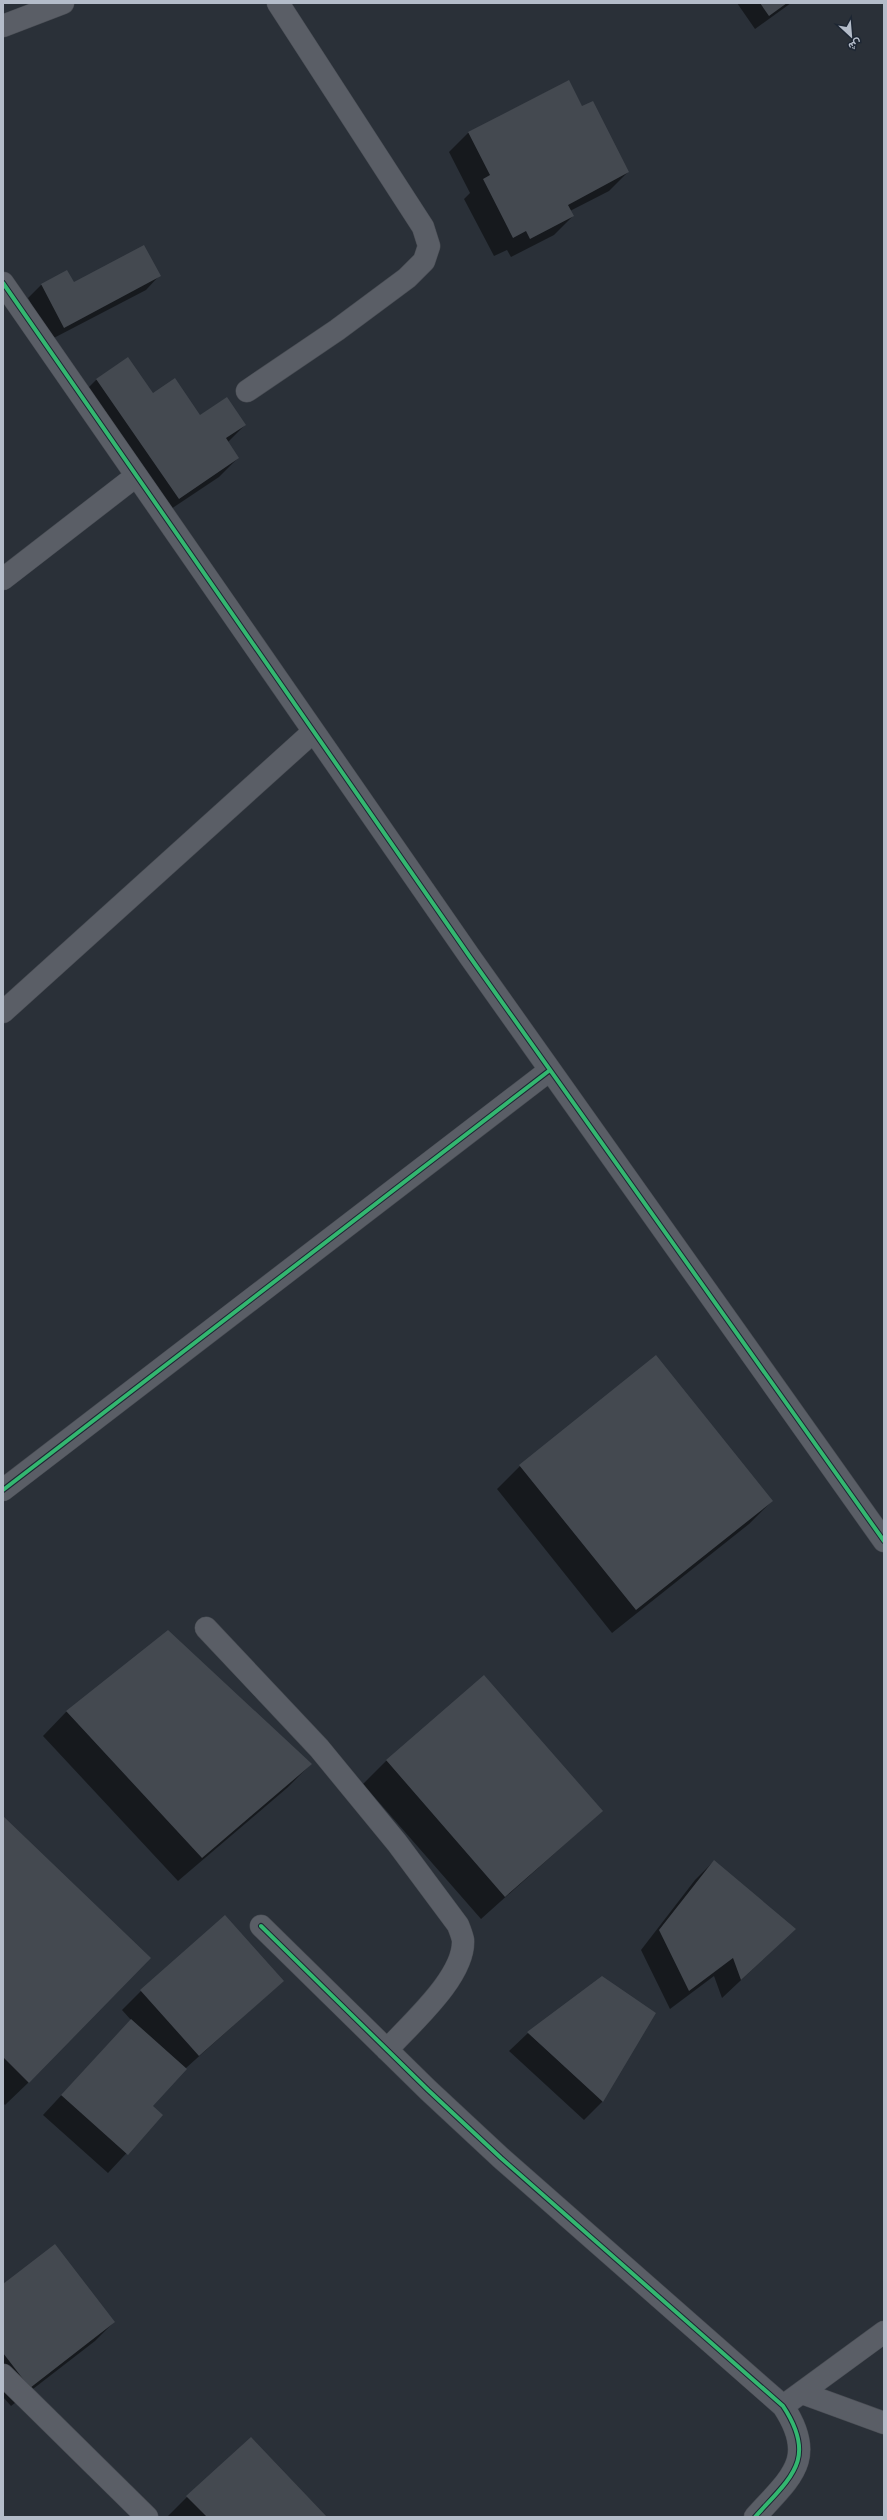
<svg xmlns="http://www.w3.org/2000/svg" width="887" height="2520" font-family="Commissioner,Vazirmatn,sans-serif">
  <rect width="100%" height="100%" fill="#2a3038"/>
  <path fill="#0007" d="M737 3H791L755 29Z
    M568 81 582 107 628 172 609 191 570 211 573 216 554 235 511 257 507 250 494 256 464 199 470 193 449 152 468 133Z
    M159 276 146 290 50 340 28 298 41 285Z
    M128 358 153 395 200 417 245 425 228 442 238 458 219 477 159 517 77 399 96 380Z
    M520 1466 772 1501 749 1524 612 1633 497 1489Z
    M168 1631 311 1764 287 1788 178 1881 43 1736 66 1712Z
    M484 1676 602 1811 481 1919 363 1784 386 1761Z
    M3 1817 29 2082 5 2105 3 2103Z
    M714 1861 775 1948 722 1998 714 1976 670 2009 641 1950 695 1880Z
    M283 1981 186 2068 152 2106 162 2115 108 2173 43 2115 131 2020 122 2010 141 1991Z
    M528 2033 603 2101 584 2120 509 2051Z
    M3 2286 114 2322 95 2341 11 2406 3 2397Z
    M187 2497 325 2517H169L168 2516Z"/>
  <path fill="#444950" d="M760 3H787L769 16Z
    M569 80 582 106 593 101 629 172 568 205 574 216 530 239 526 231 513 238 483 179 490 175 468 132Z
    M144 245 161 276 64 328 41 284 67 270 74 282Z
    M128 357 153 393 175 378 200 415 227 397 246 425 226 438 239 458 179 499 96 379Z
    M656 1355 773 1501 636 1610 519 1465Z
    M168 1630 312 1764 202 1858 66 1711Z
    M484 1675 603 1811 505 1897 386 1760Z
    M3 1816 151 1958 29 2083 3 2057Z
    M714 1860 796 1929 741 1980 733 1958 689 1991 659 1930Z
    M225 1915 284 1981 199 2056 140 1990Z
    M602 1976 656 2013 603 2102 527 2032Z
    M131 2019 187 2069 153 2106 163 2115 128 2155 61 2095Z
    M55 2244 115 2322 30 2388 3 2353V2284Z
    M251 2437 327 2517H207L186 2496Z"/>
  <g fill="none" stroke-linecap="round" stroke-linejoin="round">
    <g stroke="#484c53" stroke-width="23">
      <path id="minor" d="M3 26 63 3
        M3 283 470 957 884 1541
        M247 391 337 330 407 278 424 261 429 246 423 227 278 3
        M3 579 136 476
        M3 1012 313 732
        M3 1490 550 1070
        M206 1628 319 1748 397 1843 458 1925C460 1930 462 1935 463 1940 465 1977 410 2024 387 2050
        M261 1926 428 2090 501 2158 783 2406C818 2459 791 2477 755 2517
        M3 2375 147 2517
        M802 2393 884 2423
        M783 2406 884 2332"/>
    </g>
    <use href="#minor" stroke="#5a5e66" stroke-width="22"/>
    <g stroke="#1d2633" stroke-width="6">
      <path id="cycleway" d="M3 283 470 957 884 1541
        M3 1490 550 1070
        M261 1926 428 2090 501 2158 783 2406C818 2459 791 2477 755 2517"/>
    </g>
    <use href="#cycleway" stroke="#33b770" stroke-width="4"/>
  </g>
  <rect width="887" height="2520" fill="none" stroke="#b4bcc9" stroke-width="8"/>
  <g transform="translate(851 36) rotate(154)" stroke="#1d2633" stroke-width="3" paint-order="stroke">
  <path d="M0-3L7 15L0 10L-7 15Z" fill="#b4bcc9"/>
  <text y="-6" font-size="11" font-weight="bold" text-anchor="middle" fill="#b4bcc9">ش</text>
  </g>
</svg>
